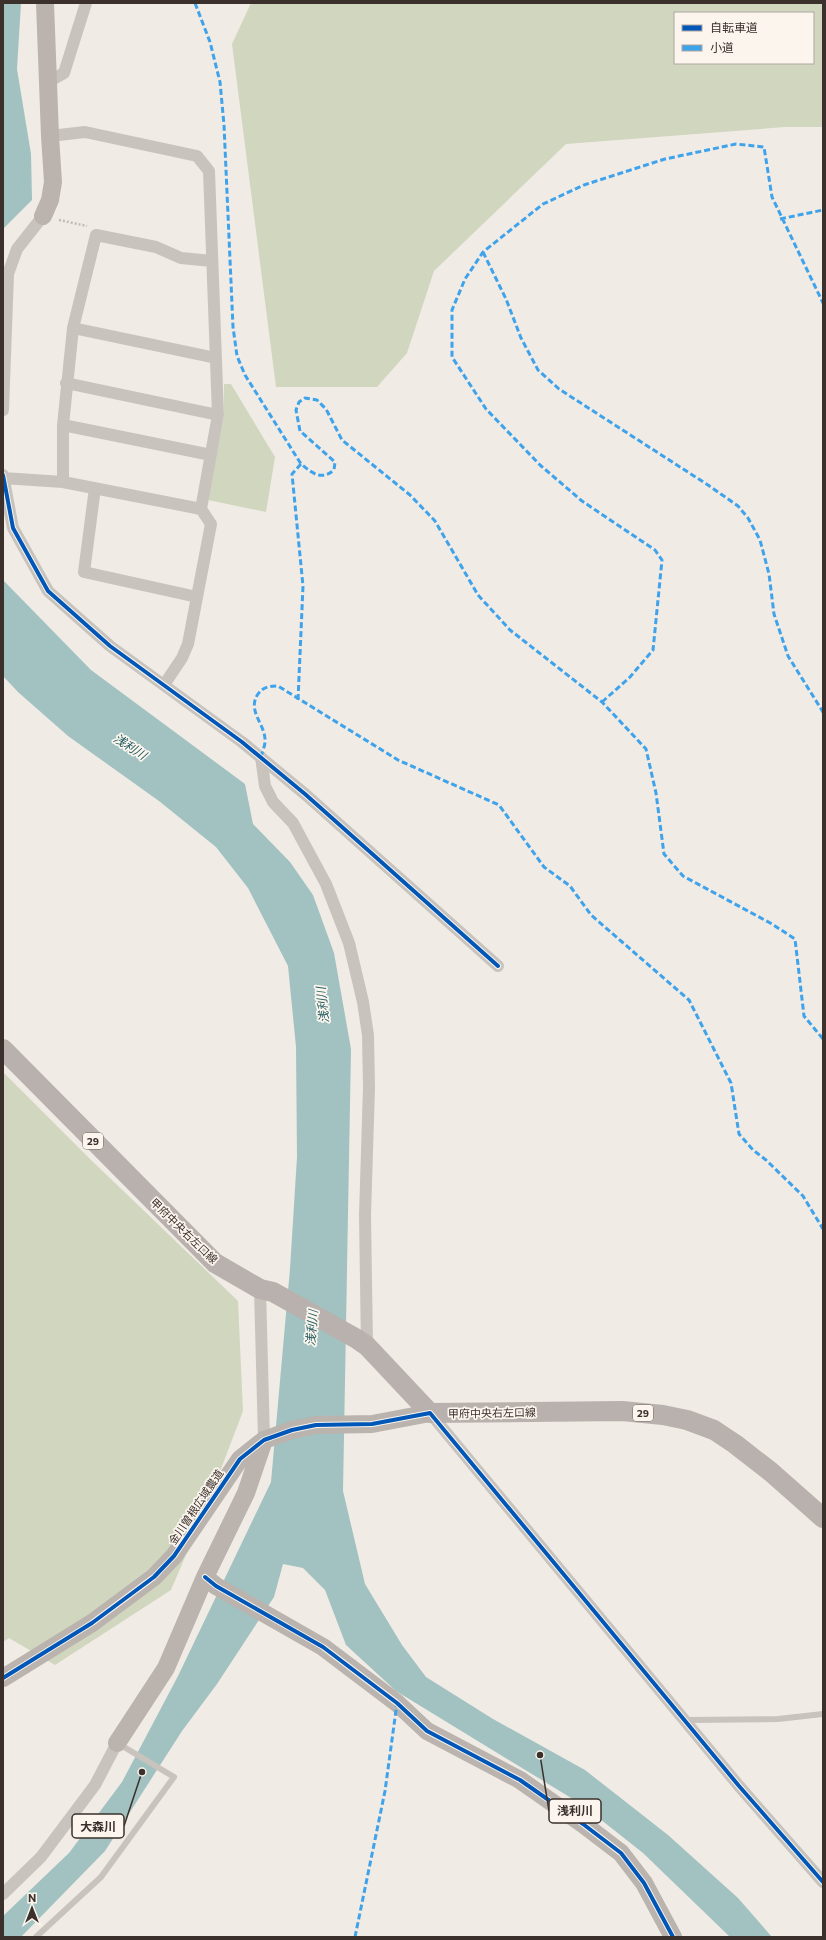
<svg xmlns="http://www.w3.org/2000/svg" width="826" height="1940" font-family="Commissioner,'Noto Sans JP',sans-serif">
  <rect width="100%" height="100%" fill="#f0ebe5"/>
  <path fill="#d1d6bf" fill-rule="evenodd" d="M251 3H823V127H785L566 144 434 271 407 353 377 387H276L232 44ZM675 13H813V63H675Z
    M224 384H231L275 457 266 512 208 500 224 416Z
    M3 1072 90 1159 238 1301 243 1411 208 1503 171 1590 55 1665 9 1638 3 1642Z"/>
  <path fill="#a1c2c1" d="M3 3H21L17 69 31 154 32 200 3 229Z
    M3 580 91 670 245 784 253 824 290 862 313 895 334 953 351 1049 343 1491 365 1584 402 1645 426 1677 493 1719 585 1770 668 1835 738 1898 772 1937H730L643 1853 581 1804 396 1691 346 1645 325 1590 303 1568 283 1564 274 1597 217 1684 182 1731 105 1851 21 1937H3V1916L69 1853 122 1782 178 1676 271 1482 290 1269 297 1157 296 1047 288 966 248 888 216 847 159 801 68 736 18 692 3 676Z"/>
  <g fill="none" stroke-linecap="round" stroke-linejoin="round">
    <path stroke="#c2bbb6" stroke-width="2.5" stroke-dasharray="2 2" stroke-linecap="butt" d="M59 220 87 226"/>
    <path stroke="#c9c3be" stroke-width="6" d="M685 1720 778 1719 823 1714
      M36 1937 101 1877 174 1777 119 1744"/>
    <path stroke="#c9c3be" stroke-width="12" d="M48 82 64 73 86 3
      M50 136 85 132 197 156 209 171 218 415 201 509
      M73 328 216 358
      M66 383 218 415
      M3 410 8 274 17 249 43 216
      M63 425 211 455
      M3 475 13 528 48 591 110 646 242 742 305 794 498 966
      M3 478 63 482 201 509 211 524 188 644 182 658 164 685
      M63 482V425L73 328 96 235 156 247 181 258 212 261
      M95 488 84 572 197 597
      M261 757 265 786 273 802 293 823 326 884 349 943 363 1002 368 1035 369 1087 365 1215 367 1346
      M260 1289 264 1440
      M430 1413 739 1786 823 1882
      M3 1894 41 1857 95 1785 117 1743"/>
    <path stroke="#bab3ae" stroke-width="18" d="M43 216 50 200 53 182 50 136 45 3
      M205 1577 216 1586 323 1647 397 1703 427 1731 520 1780 583 1824 621 1853 644 1883 673 1937
      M3 1678 92 1623 154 1577 174 1556 240 1459 264 1440 292 1430 316 1425 372 1424 430 1413
      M117 1743 166 1668 205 1577 246 1493 264 1440"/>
    <path stroke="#b8b1ad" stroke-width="20" d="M3 1049 215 1263 260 1289 273 1292 357 1339 367 1346 430 1413 622 1411 663 1415 687 1420 714 1430 735 1444 771 1472 823 1518"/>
    <path stroke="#3fa3eb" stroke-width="3" stroke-dasharray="6 3" stroke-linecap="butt" d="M195 3 210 42 220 82 224 125 233 327 237 356 245 375 301 464C312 473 321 481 334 470L335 462 300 431 296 410 299 402 305 398 317 400 326 409 342 440 410 495 435 521 478 595 510 630 602 702 646 749 656 793 664 854 683 876 772 924 795 939 804 1016 823 1039
      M780 219 823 210
      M483 252 506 299 521 338 538 370 559 389 708 485 738 506 748 518 760 540 769 574 774 614 788 656 823 712V715
      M298 700 303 586 292 474 301 464
      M602 702 630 677 653 650 662 560 655 550 582 501 540 465 486 409 452 357V310L465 279 483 252 543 204 584 185 665 159 736 144 764 147 772 197 823 303
      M261 757C262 752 266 744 265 739 264 723 247 710 258 694 263 687 269 686 278 686L398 760 499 805 544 867 570 886 591 915 689 1000 731 1083 739 1134 753 1150 766 1160 803 1196 823 1229
      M355 1937 385 1791 397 1703"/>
    <g stroke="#fbf5ee" stroke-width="6">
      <path id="cycleway" d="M3 475 13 528 48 591 110 646 242 742 305 794 498 966
        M205 1577 216 1586 323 1647 397 1703 427 1731 520 1780 583 1824 621 1853 644 1883 673 1937
        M3 1678 92 1623 154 1577 174 1556 240 1459 264 1440 292 1430 316 1425 372 1424 430 1413 739 1786 823 1882"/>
    </g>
    <use href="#cycleway" stroke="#0057b8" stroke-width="4"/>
  </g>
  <g text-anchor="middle" stroke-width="3.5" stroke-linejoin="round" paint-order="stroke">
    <g fill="#fbf5ee" stroke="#756b66" stroke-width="1">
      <rect x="83" y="1133" width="20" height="16" rx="3"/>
      <rect x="633" y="1405" width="20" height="16" rx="3"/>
    </g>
    <g font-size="10" font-weight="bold" fill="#3b302b">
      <text x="93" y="1145">29</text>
      <text x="643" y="1417">29</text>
    </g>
    <g font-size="11" fill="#3b302b" stroke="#fbf5ee">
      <text transform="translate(184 1231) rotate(44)" y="4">甲府中央右左口線</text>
      <text transform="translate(492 1413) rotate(-1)" y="4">甲府中央右左口線</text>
      <text transform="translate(196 1507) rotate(-56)" y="4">金川曽根広域農道</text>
    </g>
    <g font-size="12" font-style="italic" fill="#1f5a5e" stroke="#fbf5ee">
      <text transform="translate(130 747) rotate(33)" y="4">浅利川</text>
      <text transform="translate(323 1005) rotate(-96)" y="4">浅利川</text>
      <text transform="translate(312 1328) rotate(-85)" y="4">浅利川</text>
    </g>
  </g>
  <path fill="none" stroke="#3b302b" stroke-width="1.5" d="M540 1755L549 1811M142 1772L124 1826"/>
  <g fill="#3b302b" stroke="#fbf5ee" stroke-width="1.5">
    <circle cx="540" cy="1755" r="4"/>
    <circle cx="142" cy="1772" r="4"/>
  </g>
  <g fill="#fbf5ee" stroke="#3b302b" stroke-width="1.5">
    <rect x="549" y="1799" width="52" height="24" rx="4"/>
    <rect x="72" y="1814" width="52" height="24" rx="4"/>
  </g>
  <g font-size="12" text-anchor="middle" font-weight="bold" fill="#3b302b">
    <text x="575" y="1815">浅利川</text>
    <text x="98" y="1831">大森川</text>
  </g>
  <rect width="826" height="1940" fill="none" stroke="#3b302b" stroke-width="8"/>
  <rect x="674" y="12" width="140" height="52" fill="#fbf5ee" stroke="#aea6a0"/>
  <rect x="682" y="25" width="20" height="6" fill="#0057b8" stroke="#aea6a0"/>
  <text x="710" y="32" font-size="12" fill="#3b302b">自転車道</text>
  <rect x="682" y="45" width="20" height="6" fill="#3fa3eb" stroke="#aea6a0"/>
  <text x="710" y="52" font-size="12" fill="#3b302b">小道</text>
  <g transform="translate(32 1908)" stroke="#fbf5ee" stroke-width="3" paint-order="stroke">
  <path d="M0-3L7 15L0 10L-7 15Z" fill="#3b302b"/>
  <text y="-6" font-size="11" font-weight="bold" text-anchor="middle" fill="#3b302b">N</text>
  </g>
</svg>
